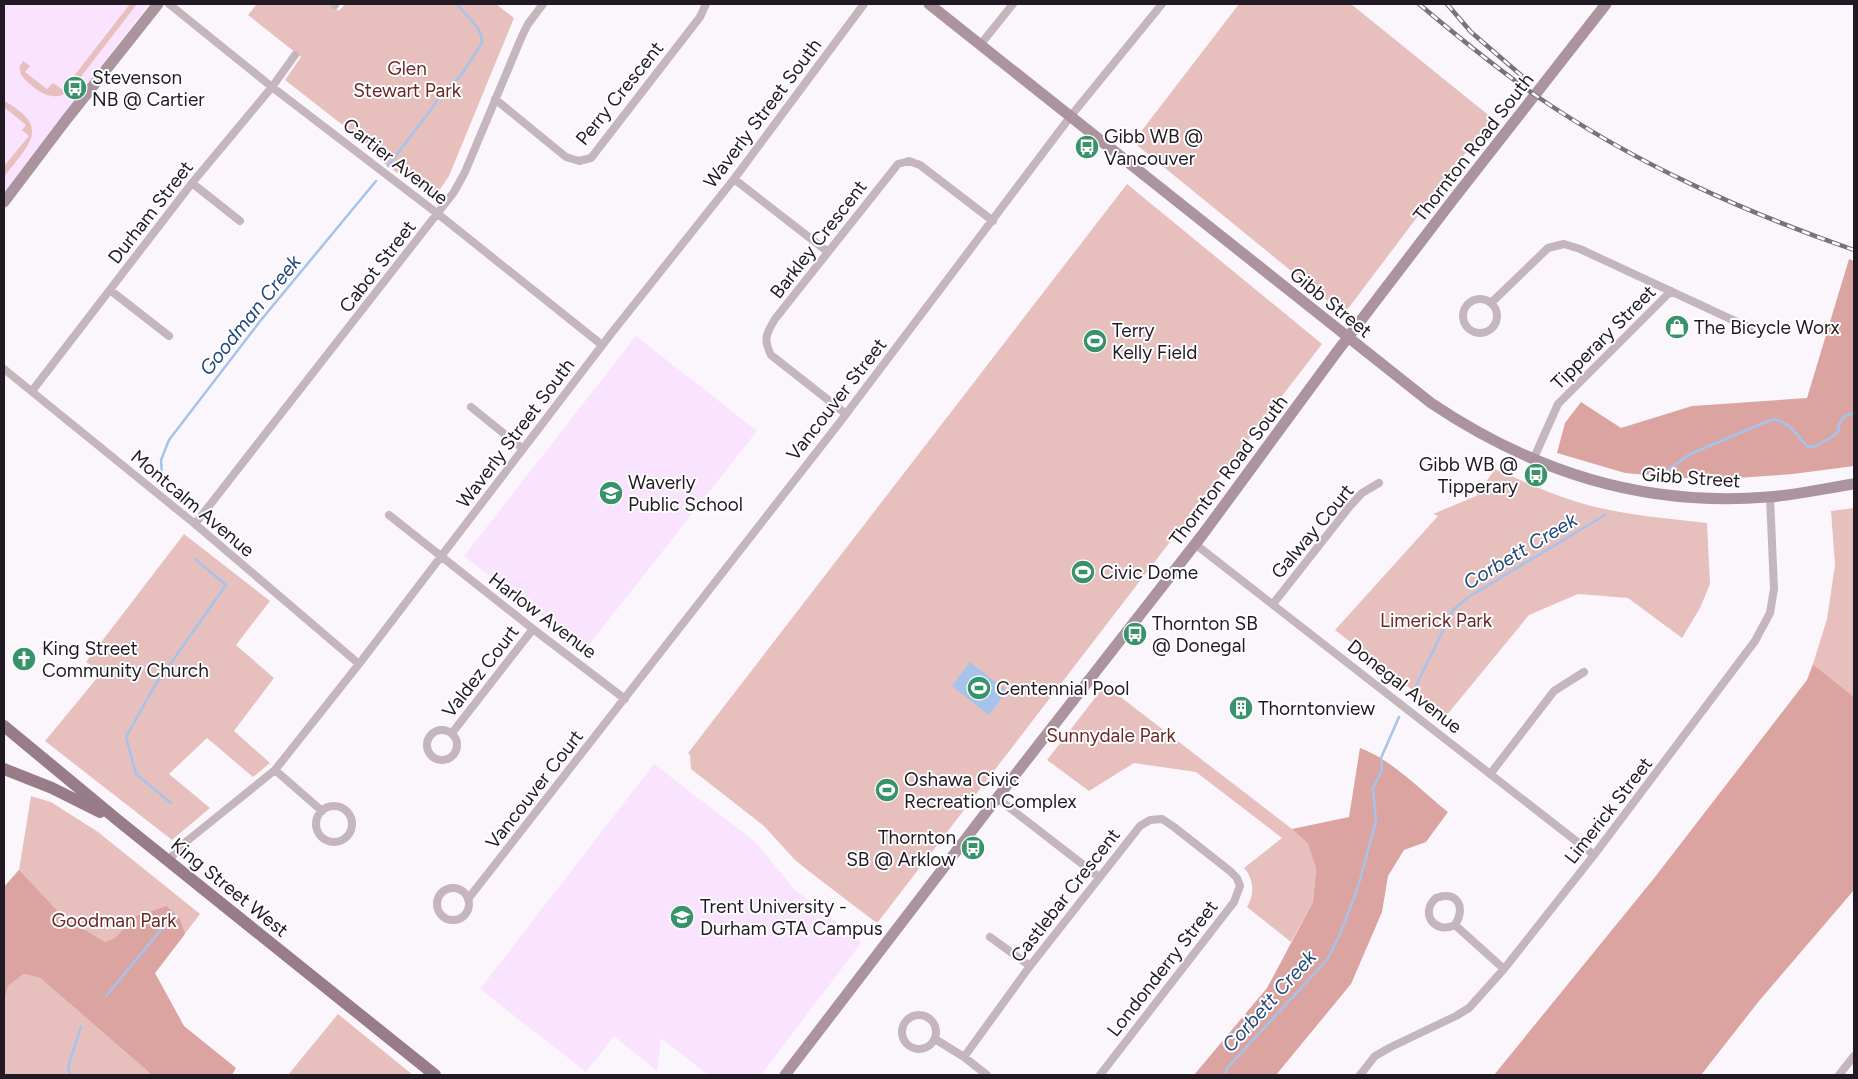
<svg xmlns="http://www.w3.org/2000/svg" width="1858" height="1079" font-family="Figtree,sans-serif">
  <rect width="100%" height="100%" fill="#fbf6fc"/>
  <path fill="#f9e3ff" d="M4 4H149L4 192Z
    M636 336 757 431 585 650 464 556Z
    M654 764 749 837 759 846 794 889 858 939 861 943 761 1075H708L661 1038 657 1071 614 1036 586 1072 480 989Z"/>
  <path fill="#e7c0bd" d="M130 4H137L80 78 77 76 68 89 69 90C54 106 32 88 21 75L20 69 19 68 23 61 30 66 25 72 47 89 53 83 63 90Z
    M257 4H329L339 11 345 4H496L514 18 449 176 435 197 404 173 396 172 381 161 376 151 285 80 301 57 248 15Z
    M1239 4H1351L1492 118 1344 314 1133 142Z
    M4 101C52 127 29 144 4 177V164L5 165 29 136 22 130 26 125 4 107Z
    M1127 184 1322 344 878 922 874 921 806 869 794 859 764 826 691 769 690 755 688 753Z
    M1495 469C1529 484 1564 500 1600 508 1636 516 1671 519 1707 523L1710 584 1700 608 1682 638 1628 598 1578 594 1529 615 1446 716 1335 630 1438 516 1433 514 1476 496Z
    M1854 508V697L1813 664 1827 619 1835 565 1831 511Z
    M184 534 270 601 236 645 274 678 234 731 270 763 253 777 207 738 169 774 210 808 172 840 45 741 102 672 86 662Z
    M1105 685 1292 829 1308 844 1316 869 1313 902 1291 942 1247 907C1255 894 1254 879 1244 868L1282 838 1196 772 1134 763 1089 791 1047 760Z
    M31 796 51 802 98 832 200 914 155 973 4 887 19 870Z
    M24 974 40 978 152 1075H4V1003L8 986Z
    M338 1014 413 1075H288Z"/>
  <path fill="#dba4a1" d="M1849 259 1854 261V466L1793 474 1710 480 1625 473 1557 453 1565 423 1581 402 1621 428 1692 406 1807 398Z
    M1813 664 1854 697V890L1759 1001 1701 1075H1494L1655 877 1807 680Z
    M1360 748C1394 761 1420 790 1448 812L1426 842 1404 850 1388 876 1382 912 1351 984 1276 1075H1194L1267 988 1313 902 1316 869 1308 844 1292 829 1349 817Z
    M19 870 64 918 105 942 115 938 136 916 167 906 180 919 185 934 155 973 184 1026 236 1068 232 1075H152L40 978 24 974 8 986 4 1003V887Z"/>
  <path fill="#a5c3eb" d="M970 662 1007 691 989 715 952 686Z"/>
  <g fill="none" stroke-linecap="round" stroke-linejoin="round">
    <path stroke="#a5c3eb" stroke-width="2.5" d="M388 166 435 104 441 93 460 77 482 43 481 35 477 27 457 4
      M162 474 161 460 169 440 261 320 376 181
      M1661 475 1690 454 1773 419C1789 421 1797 435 1807 446L1815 447C1823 440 1833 440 1839 430L1838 425 1845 416 1854 413
      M1412 694 1453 610 1467 598 1605 515
      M171 803 136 774 126 737 154 687 226 585 195 559
      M106 996 173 915
      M70 1075 68 1067 81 1027
      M1225 1075 1227 1068 1327 960 1341 932 1358 887 1376 821 1373 788 1382 770 1381 758 1399 717"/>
    <path stroke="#c5b5bc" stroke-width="8" d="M169 4 272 87 438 214 602 345
      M335 5V4
      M980 45 1013 4
      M495 99 566 157 579 161 591 158 700 17 706 4
      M734 179 828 252
      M192 183 240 221
      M110 290 169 336
      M1463 316a17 17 0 1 1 34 0a17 17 0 1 1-34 0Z
      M1491 303 1548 248 1564 244 1580 249 1750 328
      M4 369 195 524 359 664
      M32 391 192 183 272 87 295 55
      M471 407 523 449
      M846 414 771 355C763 339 766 334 775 319L898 164 909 161 920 165 993 221
      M1533 460 1558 404 1671 291
      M389 515 533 629 625 699
      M195 524 454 192 465 172 522 36 528 24 543 4
      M1195 544 1594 855
      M1273 604 1350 506 1362 493 1379 483
      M427 745a15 15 0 1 1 30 0a15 15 0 1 1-30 0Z
      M452 733 533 629
      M275 770 322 811
      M1491 773 1554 691 1584 672
      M997 798 1099 877
      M316 824a18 18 0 1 1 36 0a18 18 0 1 1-36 0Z
      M168 861 182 845 275 770 359 664 610 335 734 179 864 4
      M437 904a16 16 0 1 1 32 0a16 16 0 1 1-32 0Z
      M468 899 840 422 1070 117 1162 4
      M1455 925C1466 908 1458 890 1436 898 1419 913 1435 935 1455 925L1504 969
      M990 937 1030 966
      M902 1032a17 17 0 1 1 34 0a17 17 0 1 1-34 0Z
      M935 1039 964 1057 987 1075
      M964 1057 1030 966 1140 826 1150 820 1162 819 1174 827 1230 871 1237 878 1240 886 1234 902 1100 1075
      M1360 1075 1375 1056 1391 1047 1456 1016 1469 1008 1504 969 1594 855 1755 641 1770 613 1774 589 1770 497
      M1839 1075 1854 1056"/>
    <path stroke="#ab949e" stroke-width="11" d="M929 4 1431 403C1534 472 1643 507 1768 497 1797 495 1826 488 1854 484
      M4 202 66 120 158 4
      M785 1075 997 798 1203 534 1336 353 1452 201 1606 4"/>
    <path stroke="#987d89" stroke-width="12" d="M4 726 120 822 435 1075
      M4 769 52 788 100 812"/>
    <g stroke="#79727a" stroke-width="4.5">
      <path id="rail" d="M1419 4C1457 36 1495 67 1535 95 1634 163 1742 211 1854 250
        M1447 4 1471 32 1522 76"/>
    </g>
    <use href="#rail" stroke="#fff" stroke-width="2.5" stroke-dasharray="8" stroke-linecap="butt"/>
  </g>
  <defs>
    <g id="bus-disc" transform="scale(1.25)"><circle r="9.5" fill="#38936a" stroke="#fff"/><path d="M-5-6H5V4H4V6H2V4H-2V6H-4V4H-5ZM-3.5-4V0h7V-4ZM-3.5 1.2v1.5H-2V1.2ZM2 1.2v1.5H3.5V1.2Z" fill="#fff"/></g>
    <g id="shop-disc" transform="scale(1.25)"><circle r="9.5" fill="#38936a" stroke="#fff"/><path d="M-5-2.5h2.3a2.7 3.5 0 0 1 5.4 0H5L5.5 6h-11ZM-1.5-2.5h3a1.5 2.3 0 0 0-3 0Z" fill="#fff"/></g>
    <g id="stadium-disc" transform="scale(1.25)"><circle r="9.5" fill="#38936a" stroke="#fff"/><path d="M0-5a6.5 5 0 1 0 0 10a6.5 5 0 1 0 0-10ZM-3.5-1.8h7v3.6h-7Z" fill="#fff"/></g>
    <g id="school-disc" transform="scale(1.25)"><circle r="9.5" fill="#38936a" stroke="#fff"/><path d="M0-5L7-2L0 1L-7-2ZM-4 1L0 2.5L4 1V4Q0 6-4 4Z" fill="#fff"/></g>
    <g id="church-disc" transform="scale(1.25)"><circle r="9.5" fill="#38936a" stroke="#fff"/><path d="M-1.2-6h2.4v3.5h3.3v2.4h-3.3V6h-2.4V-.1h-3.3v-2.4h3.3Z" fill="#fff"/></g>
    <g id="building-disc" transform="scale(1.25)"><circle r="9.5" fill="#38936a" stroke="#fff"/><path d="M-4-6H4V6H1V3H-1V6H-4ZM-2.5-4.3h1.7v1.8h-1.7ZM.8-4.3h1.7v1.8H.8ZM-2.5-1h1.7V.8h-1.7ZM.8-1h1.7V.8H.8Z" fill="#fff"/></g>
    <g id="university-disc" transform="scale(1.25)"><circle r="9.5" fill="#38936a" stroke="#fff"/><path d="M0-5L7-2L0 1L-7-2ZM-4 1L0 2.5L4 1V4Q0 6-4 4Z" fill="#fff"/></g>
  </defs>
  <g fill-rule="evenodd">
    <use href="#bus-disc" x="75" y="88"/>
    <use href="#bus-disc" x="1087" y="147"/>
    <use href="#shop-disc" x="1677" y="327"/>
    <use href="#stadium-disc" x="1095" y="341"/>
    <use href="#bus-disc" x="1536" y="475"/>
    <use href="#school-disc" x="611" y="493"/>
    <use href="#stadium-disc" x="1083" y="572"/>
    <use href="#bus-disc" x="1135" y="634"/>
    <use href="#church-disc" x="24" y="659"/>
    <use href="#stadium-disc" x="979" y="688"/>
    <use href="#building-disc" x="1241" y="708"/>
    <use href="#stadium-disc" x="887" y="790"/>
    <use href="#bus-disc" x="973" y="848"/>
    <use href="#university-disc" x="682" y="917"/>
  </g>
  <g text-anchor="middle" stroke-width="4" stroke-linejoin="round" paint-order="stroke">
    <g font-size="19" fill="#6a2729" stroke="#fff">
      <text x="407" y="75">Glen<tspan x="407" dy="22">Stewart Park</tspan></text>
      <text x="1436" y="627">Limerick Park</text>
      <text x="1111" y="742">Sunnydale Park</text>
      <text x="114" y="927">Goodman Park</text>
    </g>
    <g font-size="19" fill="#211923" stroke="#fff" text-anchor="start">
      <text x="92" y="84">Stevenson<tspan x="92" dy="22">NB @ Cartier</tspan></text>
      <text x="1104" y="143">Gibb WB @<tspan x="1104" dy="22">Vancouver</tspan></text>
      <text x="1694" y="334">The Bicycle Worx</text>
      <text x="1112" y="337">Terry<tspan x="1112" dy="22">Kelly Field</tspan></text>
      <text x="1518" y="471" text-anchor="end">Gibb WB @<tspan x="1518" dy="22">Tipperary</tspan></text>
      <text x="628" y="489">Waverly<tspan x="628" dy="22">Public School</tspan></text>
      <text x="1100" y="579">Civic Dome</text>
      <text x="1152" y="630">Thornton SB<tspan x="1152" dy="22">@ Donegal</tspan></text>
      <text x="42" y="655">King Street<tspan x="42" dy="22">Community Church</tspan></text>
      <text x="996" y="695">Centennial Pool</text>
      <text x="1258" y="715">Thorntonview</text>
      <text x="904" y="786">Oshawa Civic<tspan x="904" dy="22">Recreation Complex</tspan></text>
      <text x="956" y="844" text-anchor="end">Thornton<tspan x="956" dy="22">SB @ Arklow</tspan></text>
      <text x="700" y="913">Trent University -<tspan x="700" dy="22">Durham GTA Campus</tspan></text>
    </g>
    <g font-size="19" fill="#211923" stroke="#fff">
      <text transform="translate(619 93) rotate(-51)" y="7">Perry Crescent</text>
      <text transform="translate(762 113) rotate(-53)" y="7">Waverly Street South</text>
      <text transform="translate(1473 147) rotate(-52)" y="7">Thornton Road South</text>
      <text transform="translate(396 161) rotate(38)" y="7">Cartier Avenue</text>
      <text transform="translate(150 212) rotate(-52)" y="7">Durham Street</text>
      <text transform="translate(818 239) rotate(-52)" y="7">Barkley Crescent</text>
      <text transform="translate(377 266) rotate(-52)" y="7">Cabot Street</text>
      <text transform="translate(1331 302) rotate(39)" y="7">Gibb Street</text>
      <text transform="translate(1603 337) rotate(-45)" y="7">Tipperary Street</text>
      <text transform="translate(836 399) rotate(-52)" y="7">Vancouver Street</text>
      <text transform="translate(515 433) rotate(-53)" y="7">Waverly Street South</text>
      <text transform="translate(1228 470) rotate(-53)" y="7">Thornton Road South</text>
      <text transform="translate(1691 477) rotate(4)" y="7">Gibb Street</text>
      <text transform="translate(193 503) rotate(40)" y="7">Montcalm Avenue</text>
      <text transform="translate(1312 531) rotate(-50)" y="7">Galway Court</text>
      <text transform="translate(543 615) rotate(37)" y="7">Harlow Avenue</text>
      <text transform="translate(480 671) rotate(-52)" y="7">Valdez Court</text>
      <text transform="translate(1405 686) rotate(38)" y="7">Donegal Avenue</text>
      <text transform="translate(534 789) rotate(-52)" y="7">Vancouver Court</text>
      <text transform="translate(1608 810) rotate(-52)" y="7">Limerick Street</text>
      <text transform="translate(230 887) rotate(39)" y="7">King Street West</text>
      <text transform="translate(1065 895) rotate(-52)" y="7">Castlebar Crescent</text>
      <text transform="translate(1162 968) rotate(-52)" y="7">Londonderry Street</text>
    </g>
    <g font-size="20" font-style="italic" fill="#22497b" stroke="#fff">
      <text transform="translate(250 315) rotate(-51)" y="7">Goodman Creek</text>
      <text transform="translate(1520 551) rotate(-31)" y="7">Corbett Creek</text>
      <text transform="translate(1269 1001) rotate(-48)" y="7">Corbett Creek</text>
    </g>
  </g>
  <rect width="1858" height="1079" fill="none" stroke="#211923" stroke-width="10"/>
</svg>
